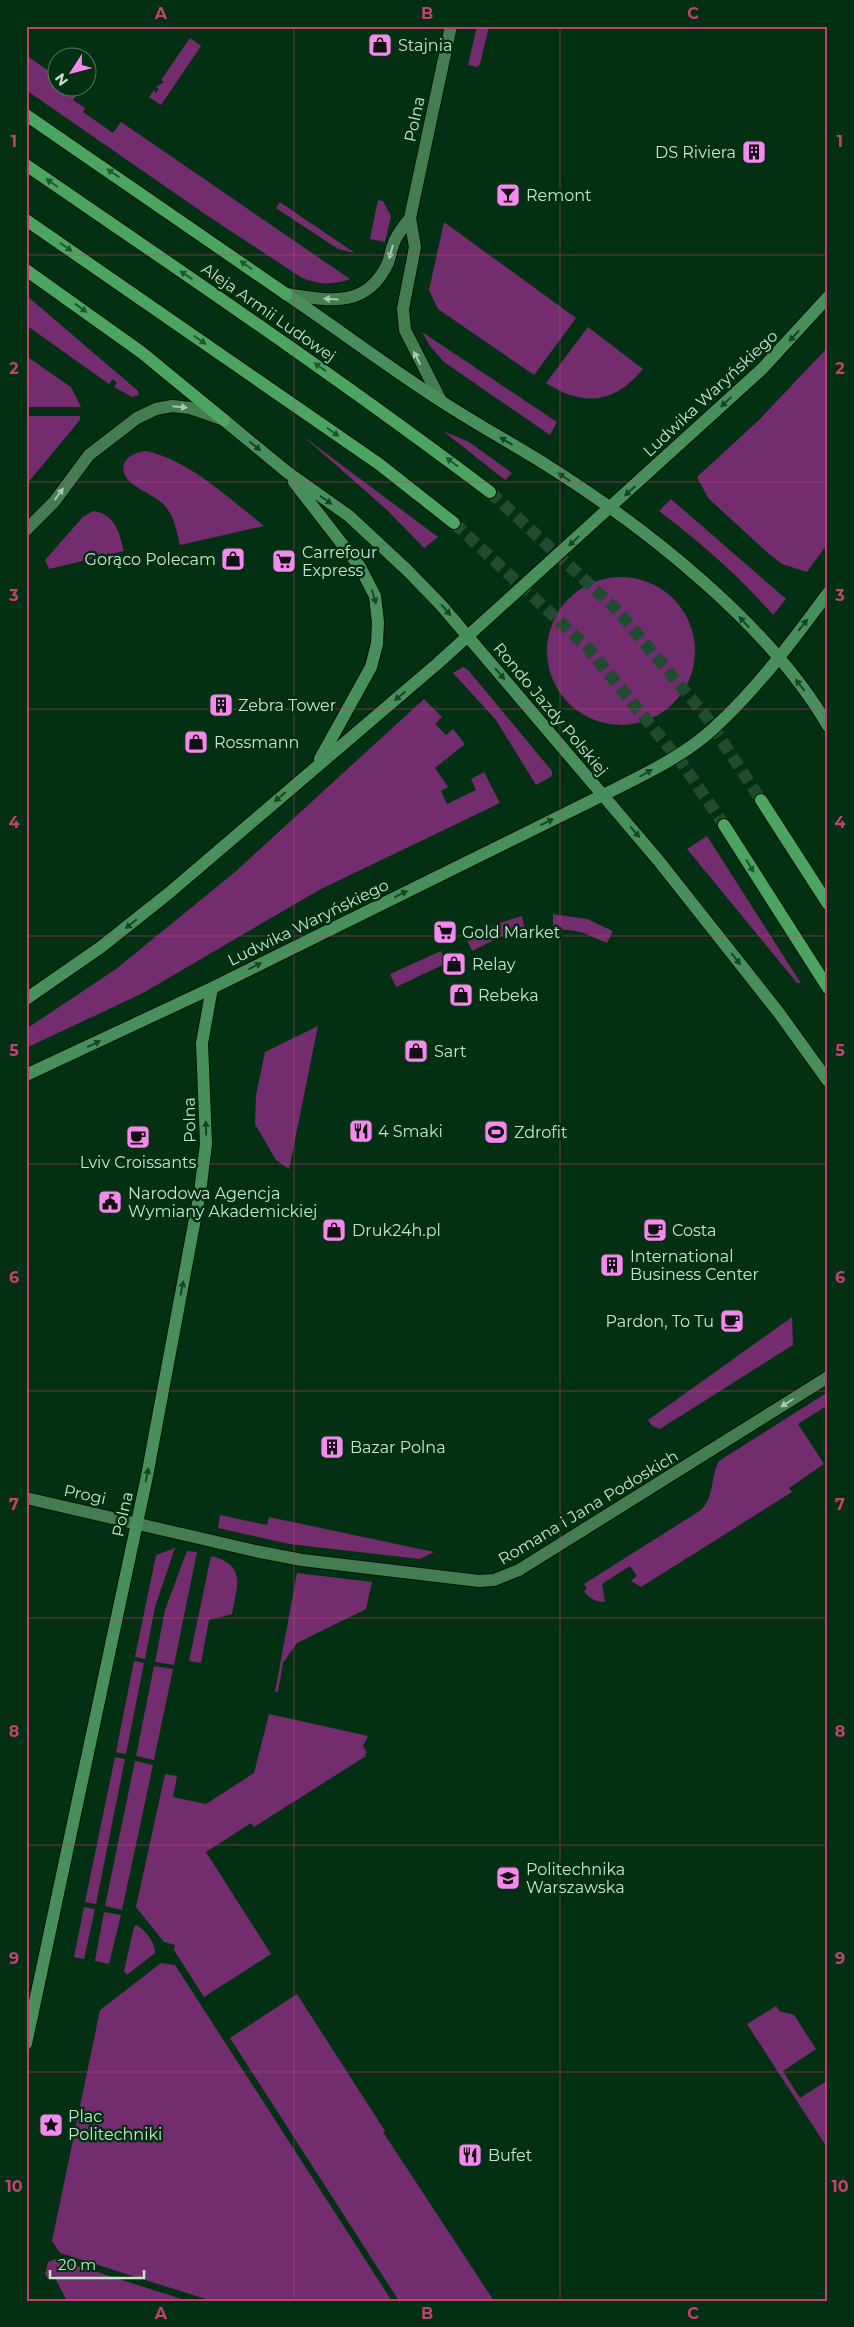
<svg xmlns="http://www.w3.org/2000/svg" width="854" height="2327" font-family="Montserrat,sans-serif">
  <rect width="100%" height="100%" fill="#033012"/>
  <path fill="#732d6f" d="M477 26H489L480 64 477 67 468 65Z
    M190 38 201 46 161 105 149 97 154 90 156 93 159 89 156 87 164 82 161 80Z
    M26 55 57 77 58 88H72L79 92 73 100 85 108 83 112 113 133 121 122 350 279C333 285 319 285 302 278L205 214 26 90Z
    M378 200 383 201 391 216 385 242 370 239Z
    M280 202 281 203 355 253 338 249 276 208Z
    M444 222 576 318 534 375 438 309 429 290Z
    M26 295 138 391 139 395 132 397 114 387 117 383 113 379 109 384 26 325Z
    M588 327 643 369C614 404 584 407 546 383Z
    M422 332 557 422 550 435 444 362 430 346Z
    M828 347V543L807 572 782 564 769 554 708 498 697 477 759 420Z
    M26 356 71 387 81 407H26Z
    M26 416H80V420L26 485Z
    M443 431 469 442 512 473 505 480Z
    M303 436 438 537 424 548 387 510Z
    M146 451C189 460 230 499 264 526L180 545C177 532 174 516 165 506 155 493 118 485 124 464 127 455 138 452 146 451Z
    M671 499 786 599 773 615C739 576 700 542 659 511Z
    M93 511C116 514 119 533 124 551L49 569 45 560 83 517Z
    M547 651a74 74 0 1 1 148 0a74 74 0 1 1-148 0Z
    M463 667 468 670 552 771V776L536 785 496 720 453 673Z
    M424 699 442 717 435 724 446 735 453 729 465 744 435 768 448 787 441 791 447 804 476 790 471 779 484 772 500 803 319 890 143 993 26 1048V1029L116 969 235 872Z
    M707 836 795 974 801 983H797L687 849Z
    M553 914 587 919 613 931 607 943 581 932 553 928Z
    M522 916 525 930 500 937 472 951 466 938 499 923Z
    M441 951 447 963 396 987 390 974Z
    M318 1026 289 1169 276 1160 255 1124 256 1095 265 1052Z
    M792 1317 793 1345 660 1429 652 1426 648 1420Z
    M828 1392V1405L798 1424 824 1464 789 1488 792 1492 641 1587 631 1581 637 1576 630 1566 602 1584 605 1602C595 1602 589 1598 584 1591L587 1588 584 1584 701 1510C715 1496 710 1478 719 1461Z
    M220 1515 267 1525 269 1517 434 1552 420 1559 289 1544 218 1528Z
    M175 1548 155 1607 145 1659 135 1657 156 1555Z
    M187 1551 197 1552 174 1665 155 1662 165 1610Z
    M211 1556C247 1565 237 1585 232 1614L209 1620 201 1663 189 1661Z
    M297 1573 372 1582 366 1609 297 1643 283 1663 278 1692H275Z
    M134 1661 144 1663 126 1754 116 1752Z
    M154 1666 173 1669 154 1760 136 1756Z
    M269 1714 368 1736 363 1746 367 1753 365 1754 366 1756 254 1827 251 1823 206 1852 271 1954 204 1997 174 1950 175 1945 164 1942 136 1907 165 1774 177 1776 173 1797 206 1804 254 1773Z
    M115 1757 125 1759 96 1904 85 1902Z
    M135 1761 153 1765 122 1910 105 1906Z
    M84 1907 95 1909 84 1959 74 1957Z
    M104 1912 121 1915 109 1964 95 1961Z
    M136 1925C145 1929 156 1944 155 1953L127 1975 124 1971 134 1927Z
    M161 1963 175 1965 392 2301H212L60 2253 52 2241 100 2010Z
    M297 1994 385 2131 383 2132 494 2301H399L230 2038Z
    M776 2006 779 2011 794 2015 816 2049 783 2071 800 2098 828 2080V2149L747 2024Z
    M56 2259 188 2301H67L54 2276 48 2279 45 2274 48 2262Z"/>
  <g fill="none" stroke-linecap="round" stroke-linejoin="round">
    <path stroke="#204b2e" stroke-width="12" stroke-dasharray="12 6" stroke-linecap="butt" d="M490 492 618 611 705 715 761 800
      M454 523 587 647 684 766 724 825"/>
    <g stroke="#001603" stroke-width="14">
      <path id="street" d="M410 218 415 247 403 309 405 330 441 401
        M286 294C328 300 366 310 388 263 390 257 391 251 393 245 396 235 404 226 410 218L451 26
        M26 530 54 502 89 455 137 418 156 409 172 406 190 408 222 419
        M26 1498 255 1551 302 1560 479 1581 494 1580 519 1570 828 1377"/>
    </g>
    <g stroke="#001603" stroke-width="14">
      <path id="secondary" d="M286 294C338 329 388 367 441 401 476 424 513 444 548 466 645 527 770 625 828 726
        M224 420 287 472 349 516 407 570 441 605 658 860 779 1013 828 1081
        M294 482 360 567 375 596 378 622 377 644 371 667 320 759
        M26 999 101 947 169 893 437 664 762 369 828 297
        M26 1075 212 988 603 795C641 776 683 757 714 728 757 689 794 639 828 593
        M26 2044 147 1476 200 1192 206 1144 202 1043 212 988"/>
    </g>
    <g stroke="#001603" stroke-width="14">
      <path id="primary" d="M26 115 286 294
        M26 165C182 272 339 378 490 492
        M26 220 379 464 454 523
        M26 270 141 352 224 420
        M761 800 828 904
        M724 825 828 988"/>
    </g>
    <use href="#street" stroke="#457d52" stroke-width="12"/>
    <use href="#secondary" stroke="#48905b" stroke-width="12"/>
    <use href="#primary" stroke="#4ca463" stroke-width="12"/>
  </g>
  <defs><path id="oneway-solid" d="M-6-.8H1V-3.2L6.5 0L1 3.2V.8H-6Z" transform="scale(1.25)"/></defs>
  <g fill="#1d592e">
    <use href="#oneway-solid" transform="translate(113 173) rotate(-146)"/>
    <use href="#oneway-solid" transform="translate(52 183) rotate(-145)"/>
    <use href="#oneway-solid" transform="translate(66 247) rotate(35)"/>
    <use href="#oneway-solid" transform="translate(246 265) rotate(-145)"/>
    <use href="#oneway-solid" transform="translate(186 275) rotate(-146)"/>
    <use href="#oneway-solid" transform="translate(81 308) rotate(36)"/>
    <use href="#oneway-solid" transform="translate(200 340) rotate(35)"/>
    <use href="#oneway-solid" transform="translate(320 367) rotate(-145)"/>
    <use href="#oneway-solid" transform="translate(333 432) rotate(35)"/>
    <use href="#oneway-solid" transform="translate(452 462) rotate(-143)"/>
    <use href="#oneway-solid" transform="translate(750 866) rotate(58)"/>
  </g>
  <g fill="#a6caad">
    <use href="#oneway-solid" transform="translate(391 252) rotate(105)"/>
    <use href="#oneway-solid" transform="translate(331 299) rotate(-177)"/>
    <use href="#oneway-solid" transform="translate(417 358) rotate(-117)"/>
    <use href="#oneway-solid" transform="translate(180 407) rotate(5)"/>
    <use href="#oneway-solid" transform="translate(59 494) rotate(-54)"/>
    <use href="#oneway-solid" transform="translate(787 1403) rotate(148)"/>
  </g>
  <g fill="#144824">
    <use href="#oneway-solid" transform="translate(794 336) rotate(133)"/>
    <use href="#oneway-solid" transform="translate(726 402) rotate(137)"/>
    <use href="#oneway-solid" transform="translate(506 441) rotate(-149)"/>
    <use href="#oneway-solid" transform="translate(255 446) rotate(40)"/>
    <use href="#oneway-solid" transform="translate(564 477) rotate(-146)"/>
    <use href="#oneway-solid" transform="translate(630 491) rotate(138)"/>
    <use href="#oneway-solid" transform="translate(326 500) rotate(35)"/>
    <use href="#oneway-solid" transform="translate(574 541) rotate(137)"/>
    <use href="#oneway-solid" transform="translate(374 597) rotate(74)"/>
    <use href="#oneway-solid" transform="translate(446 610) rotate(49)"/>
    <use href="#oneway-solid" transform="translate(744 622) rotate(-133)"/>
    <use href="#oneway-solid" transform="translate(803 625) rotate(-52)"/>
    <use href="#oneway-solid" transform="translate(500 674) rotate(50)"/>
    <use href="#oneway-solid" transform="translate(800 685) rotate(-128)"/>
    <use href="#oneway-solid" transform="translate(400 696) rotate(140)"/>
    <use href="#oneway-solid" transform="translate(646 773) rotate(-30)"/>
    <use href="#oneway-solid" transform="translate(280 797) rotate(139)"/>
    <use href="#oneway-solid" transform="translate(547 822) rotate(-26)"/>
    <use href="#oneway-solid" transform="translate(635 832) rotate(49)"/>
    <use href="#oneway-solid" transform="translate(401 894) rotate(-26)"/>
    <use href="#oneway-solid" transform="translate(131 924) rotate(141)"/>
    <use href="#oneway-solid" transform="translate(736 959) rotate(52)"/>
    <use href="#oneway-solid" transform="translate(255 966) rotate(-26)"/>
    <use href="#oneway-solid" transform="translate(94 1044) rotate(-25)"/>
    <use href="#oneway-solid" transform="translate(206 1128) rotate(-91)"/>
    <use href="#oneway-solid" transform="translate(182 1288) rotate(-79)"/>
    <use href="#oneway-solid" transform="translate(147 1475) rotate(-78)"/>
  </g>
  <path fill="none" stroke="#c34171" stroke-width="1" stroke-opacity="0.55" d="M294 26V2301M560 26V2301M26 255H828M26 482H828M26 709H828M26 936H828M26 1164H828M26 1391H828M26 1618H828M26 1845H828M26 2072H828"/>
  <defs>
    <g id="shop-square" transform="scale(1.25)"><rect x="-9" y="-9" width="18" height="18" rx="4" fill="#f689ed" stroke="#033012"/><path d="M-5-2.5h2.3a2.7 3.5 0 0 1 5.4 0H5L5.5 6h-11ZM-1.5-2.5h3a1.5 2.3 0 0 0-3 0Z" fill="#111"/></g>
    <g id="building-square" transform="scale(1.25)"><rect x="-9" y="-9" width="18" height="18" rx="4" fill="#f689ed" stroke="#033012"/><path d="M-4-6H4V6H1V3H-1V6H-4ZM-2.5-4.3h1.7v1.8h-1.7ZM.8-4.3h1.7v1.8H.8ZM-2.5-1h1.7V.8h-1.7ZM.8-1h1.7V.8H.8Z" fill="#111"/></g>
    <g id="bar-square" transform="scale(1.25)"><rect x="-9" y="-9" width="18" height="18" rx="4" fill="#f689ed" stroke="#033012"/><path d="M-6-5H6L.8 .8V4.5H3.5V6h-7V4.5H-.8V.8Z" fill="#111"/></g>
    <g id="supermarket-square" transform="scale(1.25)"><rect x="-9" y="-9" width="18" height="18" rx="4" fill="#f689ed" stroke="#033012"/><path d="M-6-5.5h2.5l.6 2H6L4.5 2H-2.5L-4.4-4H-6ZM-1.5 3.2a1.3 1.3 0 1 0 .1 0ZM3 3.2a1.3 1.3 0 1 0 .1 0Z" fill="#111"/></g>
    <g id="restaurant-square" transform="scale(1.25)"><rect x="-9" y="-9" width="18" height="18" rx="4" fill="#f689ed" stroke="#033012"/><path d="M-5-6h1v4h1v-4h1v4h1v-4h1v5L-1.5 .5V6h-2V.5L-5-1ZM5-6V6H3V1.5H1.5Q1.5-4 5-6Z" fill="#111"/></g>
    <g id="stadium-square" transform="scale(1.25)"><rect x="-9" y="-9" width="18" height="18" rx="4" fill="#f689ed" stroke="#033012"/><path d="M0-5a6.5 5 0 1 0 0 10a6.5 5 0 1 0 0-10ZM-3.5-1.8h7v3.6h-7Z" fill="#111"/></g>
    <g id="cafe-square" transform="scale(1.25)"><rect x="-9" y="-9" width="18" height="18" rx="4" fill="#f689ed" stroke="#033012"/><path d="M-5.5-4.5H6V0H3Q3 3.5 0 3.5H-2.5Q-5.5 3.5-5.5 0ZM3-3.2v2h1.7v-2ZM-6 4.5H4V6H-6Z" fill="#111"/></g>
    <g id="civic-square" transform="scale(1.25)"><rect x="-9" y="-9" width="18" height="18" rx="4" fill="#f689ed" stroke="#033012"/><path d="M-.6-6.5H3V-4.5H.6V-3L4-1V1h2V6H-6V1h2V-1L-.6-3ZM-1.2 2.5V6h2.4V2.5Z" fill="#111"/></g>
    <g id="university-square" transform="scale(1.25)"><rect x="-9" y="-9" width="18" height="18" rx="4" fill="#f689ed" stroke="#033012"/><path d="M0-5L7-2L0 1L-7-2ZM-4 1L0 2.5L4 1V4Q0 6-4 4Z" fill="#111"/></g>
    <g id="sight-square" transform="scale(1.25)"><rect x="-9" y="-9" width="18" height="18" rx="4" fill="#f689ed" stroke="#033012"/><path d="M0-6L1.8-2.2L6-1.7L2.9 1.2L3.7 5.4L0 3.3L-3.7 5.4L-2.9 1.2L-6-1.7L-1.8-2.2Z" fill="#111"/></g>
  </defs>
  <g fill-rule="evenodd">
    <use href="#shop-square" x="380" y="45"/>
    <use href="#building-square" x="754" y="152"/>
    <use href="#bar-square" x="508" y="195"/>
    <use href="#shop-square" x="233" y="559"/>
    <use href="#supermarket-square" x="284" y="561"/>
    <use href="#building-square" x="221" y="705"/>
    <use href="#shop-square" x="196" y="742"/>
    <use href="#supermarket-square" x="445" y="932"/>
    <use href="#shop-square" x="454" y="964"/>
    <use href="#shop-square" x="461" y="995"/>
    <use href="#shop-square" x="416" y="1051"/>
    <use href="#restaurant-square" x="361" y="1131"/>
    <use href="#stadium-square" x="496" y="1132"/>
    <use href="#cafe-square" x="138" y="1137"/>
    <use href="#civic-square" x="110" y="1202"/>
    <use href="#shop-square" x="334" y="1230"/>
    <use href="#cafe-square" x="655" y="1230"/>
    <use href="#building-square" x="612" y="1265"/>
    <use href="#cafe-square" x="732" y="1321"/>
    <use href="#building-square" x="332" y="1447"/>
    <use href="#university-square" x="508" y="1878"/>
    <use href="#sight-square" x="51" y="2125"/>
    <use href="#restaurant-square" x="470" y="2155"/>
  </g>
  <g text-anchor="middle" stroke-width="5" stroke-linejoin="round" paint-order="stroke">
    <g font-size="16" fill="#c6e3cb" stroke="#033012" text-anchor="start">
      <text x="398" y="51">Stajnia</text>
      <text x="736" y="158" text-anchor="end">DS Riviera</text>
      <text x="526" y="201">Remont</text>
      <text x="302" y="558">Carrefour<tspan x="302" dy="18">Express</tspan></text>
      <text x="216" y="565" text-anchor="end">Gorąco Polecam</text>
      <text x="238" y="711">Zebra Tower</text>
      <text x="214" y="748">Rossmann</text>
      <text x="462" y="938">Gold Market</text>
      <text x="472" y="970">Relay</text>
      <text x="478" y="1001">Rebeka</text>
      <text x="434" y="1057">Sart</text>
      <text x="378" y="1137">4 Smaki</text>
      <text x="514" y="1138">Zdrofit</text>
      <text x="138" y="1168" text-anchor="middle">Lviv Croissants</text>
      <text x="128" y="1199">Narodowa Agencja<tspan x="128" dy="18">Wymiany Akademickiej</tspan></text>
      <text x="352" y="1236">Druk24h.pl</text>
      <text x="672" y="1236">Costa</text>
      <text x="630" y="1262">International<tspan x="630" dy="18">Business Center</tspan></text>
      <text x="714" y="1327" text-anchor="end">Pardon, To Tu</text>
      <text x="350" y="1453">Bazar Polna</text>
      <text x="526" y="1875">Politechnika<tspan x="526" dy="18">Warszawska</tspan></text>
      <text x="68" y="2122">Plac<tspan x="68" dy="18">Politechniki</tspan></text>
      <text x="488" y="2161">Bufet</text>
    </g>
    <g font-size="16" fill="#c6e3cb" stroke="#033012">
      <text transform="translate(414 119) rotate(-78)" y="6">Polna</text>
      <text transform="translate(269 312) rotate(35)" y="6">Aleja Armii Ludowej</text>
      <text transform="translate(710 393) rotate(-43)" y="6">Ludwika Waryńskiego</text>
      <text transform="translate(551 709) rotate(50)" y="6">Rondo Jazdy Polskiej</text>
      <text transform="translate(308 922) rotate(-26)" y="6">Ludwika Waryńskiego</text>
      <text transform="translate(189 1120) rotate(-91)" y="6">Polna</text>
      <text transform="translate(85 1494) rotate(12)" y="6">Progi</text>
      <text transform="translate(588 1507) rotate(-31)" y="6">Romana i Jana Podoskich</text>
      <text transform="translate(122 1514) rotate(-77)" y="6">Polna</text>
    </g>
  </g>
  <rect width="854" height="2327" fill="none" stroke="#033012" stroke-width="55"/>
  <g transform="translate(72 72) rotate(234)"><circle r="24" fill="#033012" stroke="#51785c"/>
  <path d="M0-4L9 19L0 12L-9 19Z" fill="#f689ed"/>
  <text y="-8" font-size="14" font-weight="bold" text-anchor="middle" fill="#c6e3cb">N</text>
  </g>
  <path d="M50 2270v8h94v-8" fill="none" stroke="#c6e3cb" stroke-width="2.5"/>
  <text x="58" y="2270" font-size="15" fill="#c6e3cb" stroke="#033012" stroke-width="4" paint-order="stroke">20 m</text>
  <rect x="28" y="28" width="798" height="2272" fill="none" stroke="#c34171" stroke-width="2"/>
  <g font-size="16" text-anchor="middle" font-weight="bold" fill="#c34171">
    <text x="161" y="19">A</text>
    <text x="427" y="19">B</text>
    <text x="693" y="19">C</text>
    <text x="14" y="147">1</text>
    <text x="840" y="147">1</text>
    <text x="14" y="374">2</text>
    <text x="840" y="374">2</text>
    <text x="14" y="601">3</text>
    <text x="840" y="601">3</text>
    <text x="14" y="828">4</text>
    <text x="840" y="828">4</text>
    <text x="14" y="1056">5</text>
    <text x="840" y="1056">5</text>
    <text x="14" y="1283">6</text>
    <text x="840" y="1283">6</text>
    <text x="14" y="1510">7</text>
    <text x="840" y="1510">7</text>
    <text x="14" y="1737">8</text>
    <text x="840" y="1737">8</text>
    <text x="14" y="1964">9</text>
    <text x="840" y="1964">9</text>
    <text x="14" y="2192">10</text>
    <text x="840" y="2192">10</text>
    <text x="161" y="2319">A</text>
    <text x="427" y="2319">B</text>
    <text x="693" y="2319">C</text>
  </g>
</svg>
